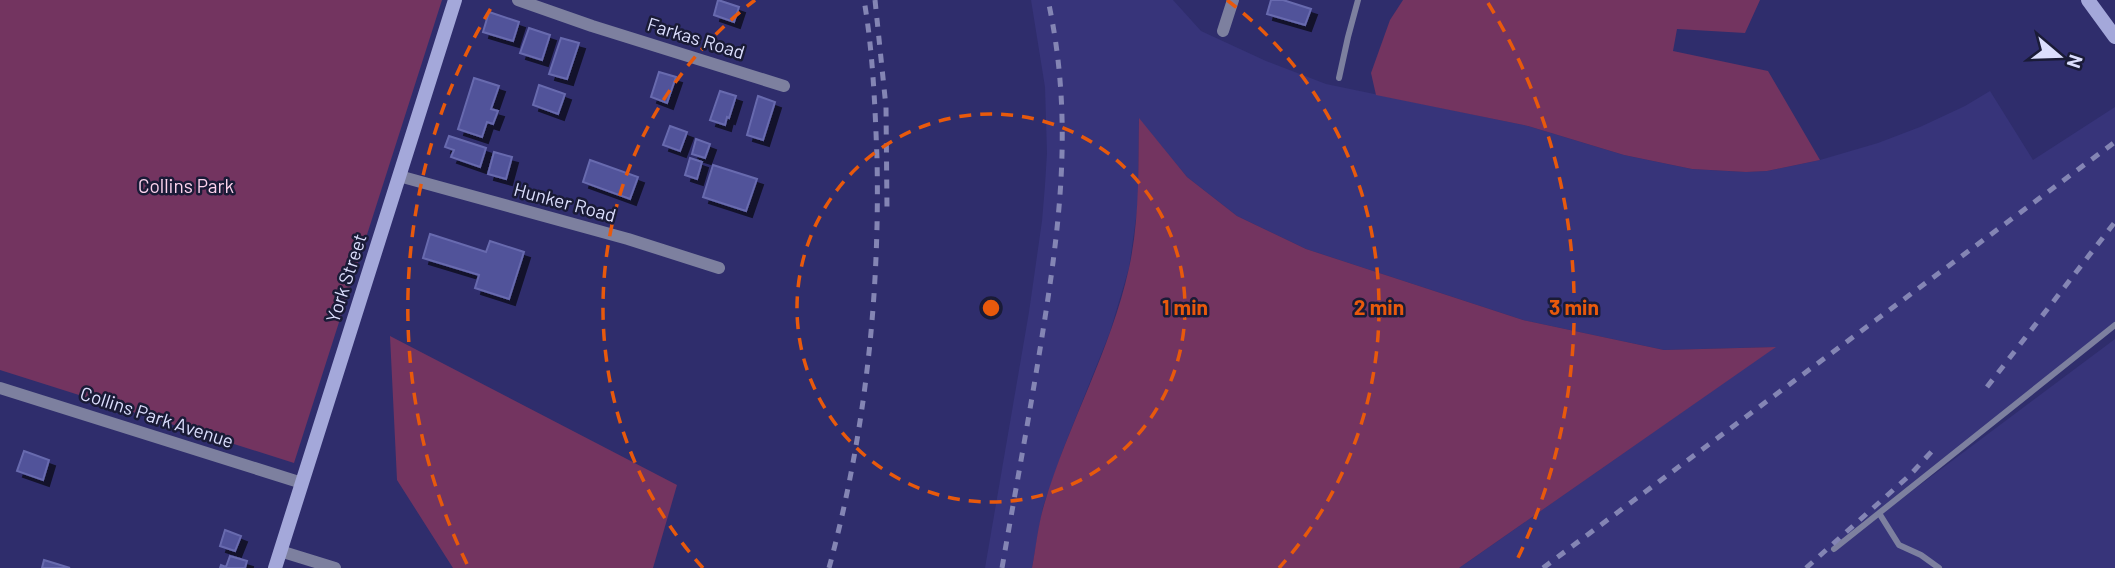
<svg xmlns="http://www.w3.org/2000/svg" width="2115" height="568" font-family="Barlow,sans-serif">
  <defs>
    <filter id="shadow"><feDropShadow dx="6" dy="6" stdDeviation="0" flood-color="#0009"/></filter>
  </defs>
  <rect width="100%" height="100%" fill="#2f2d6c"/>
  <path fill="#37347a" d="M1031 0H1173L1201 31 1266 61 1326 84 1528 126 1624 155 1692 169 1745 172 1767 171 1820 160 1878 143 1920 127 1965 106 1990 91 2033 160 2115 107V325L1869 523 2115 339V568H1459L1775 347 1664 350 1523 320 1306 249 1237 216 1187 177 1139 119 1138 204 1129 268 1110 332 1064 447 1043 507 1032 568H985L1029 312 1042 221 1045 185 1047 153 1045 87Z"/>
  <path fill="#733460" d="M0 0H442L294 463 0 370Z
    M1403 0H1760L1745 33 1677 29 1673 51 1768 71 1820 160 1767 171 1746 172 1692 169 1624 155 1528 126 1376 95 1371 73 1390 20Z
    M1139 118 1187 177 1237 216 1306 249 1523 320 1664 350 1776 347 1459 568H1032C1036 547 1038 525 1044 505 1068 424 1111 350 1129 268 1140 218 1138 168 1139 118Z
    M390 336 677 485 653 568H453L397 480Z"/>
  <path fill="#51529a" stroke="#686baf" stroke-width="2" filter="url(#shadow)" d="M718 0 739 7 734 22 714 15Z
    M1271 0H1283L1311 9 1305 25 1267 14Z
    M489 12 519 22 513 41 483 32Z
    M529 28 550 35 542 60 520 53Z
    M561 38 579 43 567 79 549 74Z
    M659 72 676 77 667 103 651 97Z
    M474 78 499 86 491 109 498 111 493 124 487 122 482 137 458 129Z
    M539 85 565 94 558 114 533 105Z
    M720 91 736 96 729 118 727 117 725 125 710 120Z
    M758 96 775 102 763 140 747 135Z
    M670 126 687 132 680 151 663 145Z
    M449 136 486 148 480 167 451 157 454 150 445 147Z
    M696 139 710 144 705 158 692 154Z
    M494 152 512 157 506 179 488 174Z
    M690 158 702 162 697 179 685 175Z
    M590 160 638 177 630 199 583 182Z
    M713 165 757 179 746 211 703 197Z
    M430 234 486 252 490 241 524 252 509 299 475 288 479 275 423 258Z
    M24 451 49 460 43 480 17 471Z
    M225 530 241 536 235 551 220 546Z
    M230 556 247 561 245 568H220L221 565 226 567Z
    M44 560 70 568H42Z"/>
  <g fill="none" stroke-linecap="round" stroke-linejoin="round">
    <path stroke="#7d809f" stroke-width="6" d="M1339 78 1348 37 1358 0
      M1879 513 1899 545 1921 555 1939 568
      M1834 549 2115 325"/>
    <path stroke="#7d809f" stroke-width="12" d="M518 0 592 26 784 86
      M1223 31 1233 0
      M399 176 628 239 719 268
      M0 388 302 483
      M280 551 335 568"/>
    <path stroke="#a4a8da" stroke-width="14" d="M2088 0 2115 37
      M275 568 455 0"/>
    <path stroke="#8485b4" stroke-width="5" stroke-dasharray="9 9" stroke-linecap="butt" d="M875 0 886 107 887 208
      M1987 387 2115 222
      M829 568C865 435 880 296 877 158 875 106 873 52 864 0
      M1002 568C1015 493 1029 418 1041 343 1060 225 1074 119 1048 0
      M1543 568 2115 142
      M1806 568 1910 475 1933 450"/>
  </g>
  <g fill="none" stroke="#e8590c" stroke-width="3.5" stroke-dasharray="12 9">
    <circle cx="991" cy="308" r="194"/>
    <path d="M703 568A388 388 0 0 1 755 0M1227 0A388 388 0 0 1 1279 568"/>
    <path d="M467 564A583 583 0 0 1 494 3M1488 3A583 583 0 0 1 1515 564"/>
  </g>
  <g text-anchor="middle" stroke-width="5" stroke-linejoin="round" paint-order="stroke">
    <g font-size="19" fill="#dbdefd" stroke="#1a1b37">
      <text transform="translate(696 38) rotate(17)" y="7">Farkas Road</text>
      <text transform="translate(565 202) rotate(15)" y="7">Hunker Road</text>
      <text transform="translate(346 278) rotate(-72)" y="7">York Street</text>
      <text transform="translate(157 417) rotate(18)" y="7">Collins Park Avenue</text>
    </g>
    <g font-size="19" fill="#fdd3ed" stroke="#1a1b37">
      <text x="186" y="193">Collins Park</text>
    </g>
  </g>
  <circle cx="991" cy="308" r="10" fill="#e8590c" stroke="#1a1b37" stroke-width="3.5"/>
  <g font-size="21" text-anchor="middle" font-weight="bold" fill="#e8590c" stroke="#1a1b37" stroke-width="5" stroke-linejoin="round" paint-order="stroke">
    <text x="1185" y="315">1 min</text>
    <text x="1379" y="315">2 min</text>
    <text x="1574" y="315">3 min</text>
  </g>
  <g transform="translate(2059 56) rotate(109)" stroke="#1a1b37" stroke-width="5" paint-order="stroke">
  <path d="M0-5L12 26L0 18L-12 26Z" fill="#dbdefd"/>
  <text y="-10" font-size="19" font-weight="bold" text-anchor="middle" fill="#dbdefd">N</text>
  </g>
</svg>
